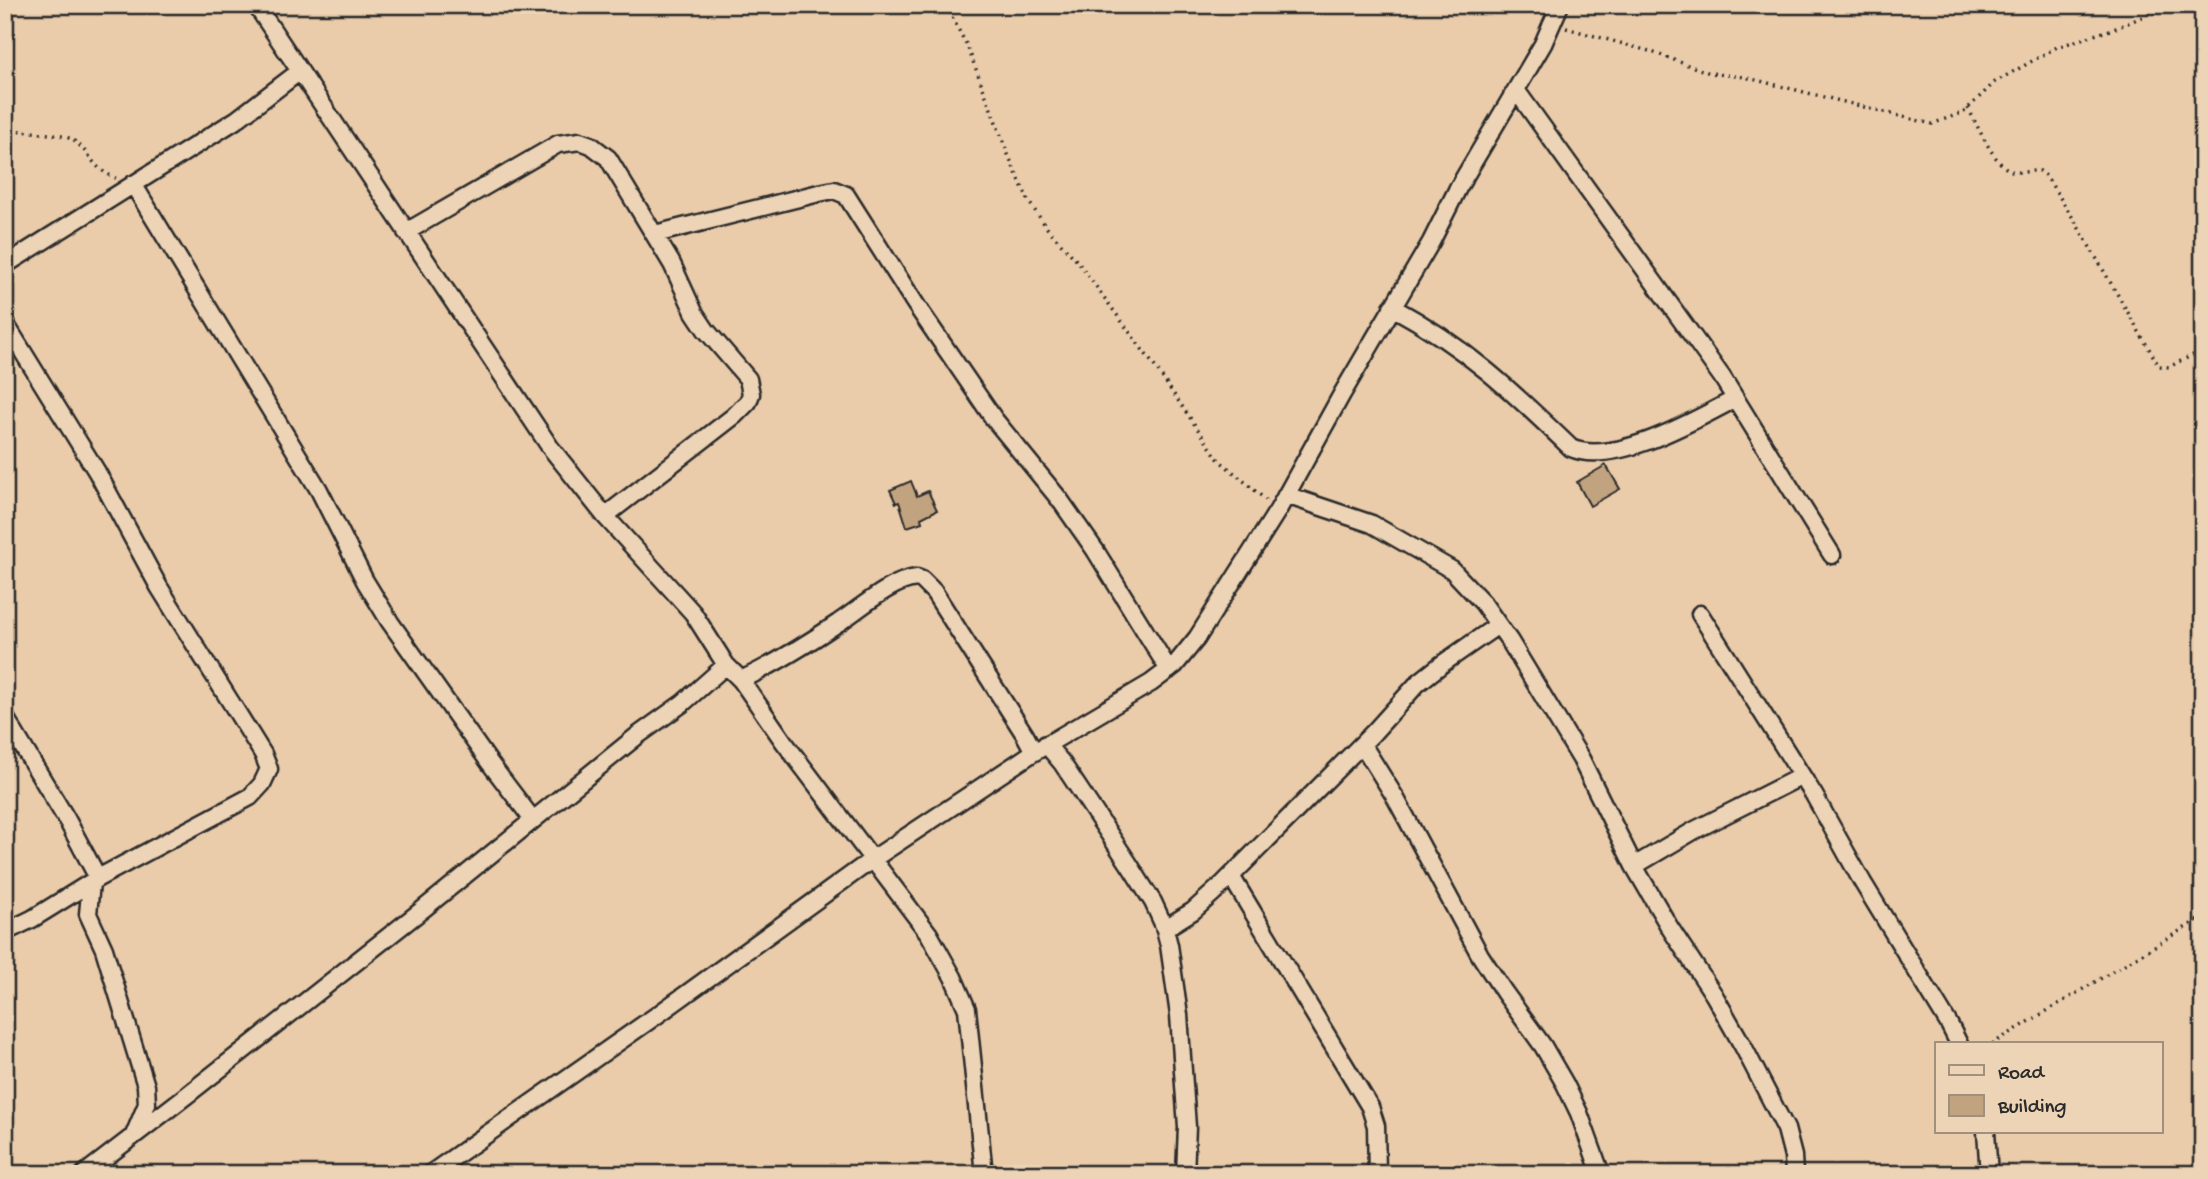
<svg xmlns="http://www.w3.org/2000/svg" width="2208" height="1179" font-family="'Gochi Hand',sans-serif">
  <rect width="100%" height="100%" fill="#eaccab"/>
  <filter id="ink" filterUnits="userSpaceOnUse"><feTurbulence type="fractalNoise" baseFrequency=".0143" numOctaves="2"/><feDisplacementMap in="SourceGraphic" scale="14" xChannelSelector="R" yChannelSelector="G"/><feConvolveMatrix kernelMatrix="1 2 1 2 8 2 1 2 1" color-interpolation-filters="sRGB"/></filter>
  <g filter="url(#ink)">
    <path fill="#c2a380" stroke="#2b2b2b" stroke-width="2" d="M1606 465 1620 489 1590 506 1577 482Z
      M911 481 917 496 928 491 937 510 921 518 922 522 907 527 899 502 896 503 890 490Z"/>
    <g fill="none" stroke-linecap="round" stroke-linejoin="round">
      <g stroke="#2b2b2b" stroke-width="21">
        <path id="minor" d="M256 5 550 447 605 516 693 613 726 665 741 680 784 742 929 934 953 977 967 1009 984 1174
          M1516 90 1722 377 1832 555
          M133 184 319 490 365 581 390 622 489 762 533 820
          M406 232 558 144 580 141 591 145 608 158 672 264 694 312 706 330 748 379 751 394 748 402 734 416 605 516
          M655 234 819 193 834 190 846 195 916 305 994 419 1060 500 1095 550 1169 670
          M5 265 236 120 300 71
          M1392 307C1466 347 1512 391 1571 448 1614 467 1697 419 1735 399
          M5 323 97 472 159 587 263 754 269 769 262 784 250 797 98 878 32 919 5 932
          M1286 495 1372 524 1452 570 1483 603 1509 640 1581 759 1634 866 1670 928 1714 995 1743 1046 1786 1129 1793 1156 1794 1174
          M1700 614 1814 795 1863 883 1949 1024 1959 1044
          M741 680C775 664 807 644 838 623 860 609 891 580 917 578L922 580 934 592 1025 735 1033 750 1031 754
          M5 717 67 820 98 878
          M1046 744 1062 763 1129 864 1153 902 1164 926 1169 945 1179 1015 1187 1127 1185 1174
          M1362 744 1395 797 1480 955 1504 992 1543 1046 1565 1084 1579 1113 1601 1174
          M1634 866 1695 830 1802 776
          M1231 876 1370 1107 1376 1126 1377 1174
          M91 883 88 914 104 949 146 1086 147 1104 134 1135
          M1164 926 1172 924 1193 911 1224 883 1373 733 1418 683 1442 664 1498 625
          M1986 1132 1989 1174
          M84 1174 187 1095 422 910 637 736 683 703 726 665
          M430 1174 660 1013 873 859 1031 754 1151 683 1175 665 1197 638 1278 510 1342 394 1431 242 1458 188 1543 44 1560 5"/>
      </g>
      <path stroke="#2b2b2b" stroke-width="3.5" stroke-dasharray="2 5" stroke-linecap="butt" d="M537 5 553 10 567 5
        M824 5 842 9 868 5
        M879 5 950 13
        M946 5 968 48 1009 157 1029 202 1047 228 1078 262 1153 364 1219 460 1266 500
        M1566 28 1649 51 1710 73 1744 77 1932 124 1964 112 1995 82 2057 47 2116 28 2170 5
        M1968 108C1977 124 1994 166 2012 171 2021 174 2031 170 2040 171L2046 176 2073 218 2159 366 2169 367 2203 350
        M5 129C21 132 60 133 71 139 90 150 91 169 116 178
        M1992 1044 2203 917"/>
      <use href="#minor" stroke="#eed4b6" stroke-width="16"/>
    </g>
  </g>
  <rect width="2208" height="1179" fill="none" stroke="#eed4b6" stroke-width="28"/>
  <rect x="14" y="14" width="2180" height="1151" fill="none" stroke="#2b2b2b" stroke-width="2.5" filter="url(#ink)"/>
  <rect x="1935" y="1042" width="228" height="91" fill="#eed4b6" stroke="#a0907e" stroke-width="2"/>
  <rect x="1949" y="1065" width="35" height="10" fill="#eed4b6" stroke="#a0907e" stroke-width="2"/>
  <text x="1998" y="1078" font-size="21" fill="#2b2b2b">Road</text>
  <rect x="1949" y="1095" width="35" height="21" fill="#c2a380" stroke="#a0907e" stroke-width="2"/>
  <text x="1998" y="1112" font-size="21" fill="#2b2b2b">Building</text>
</svg>
